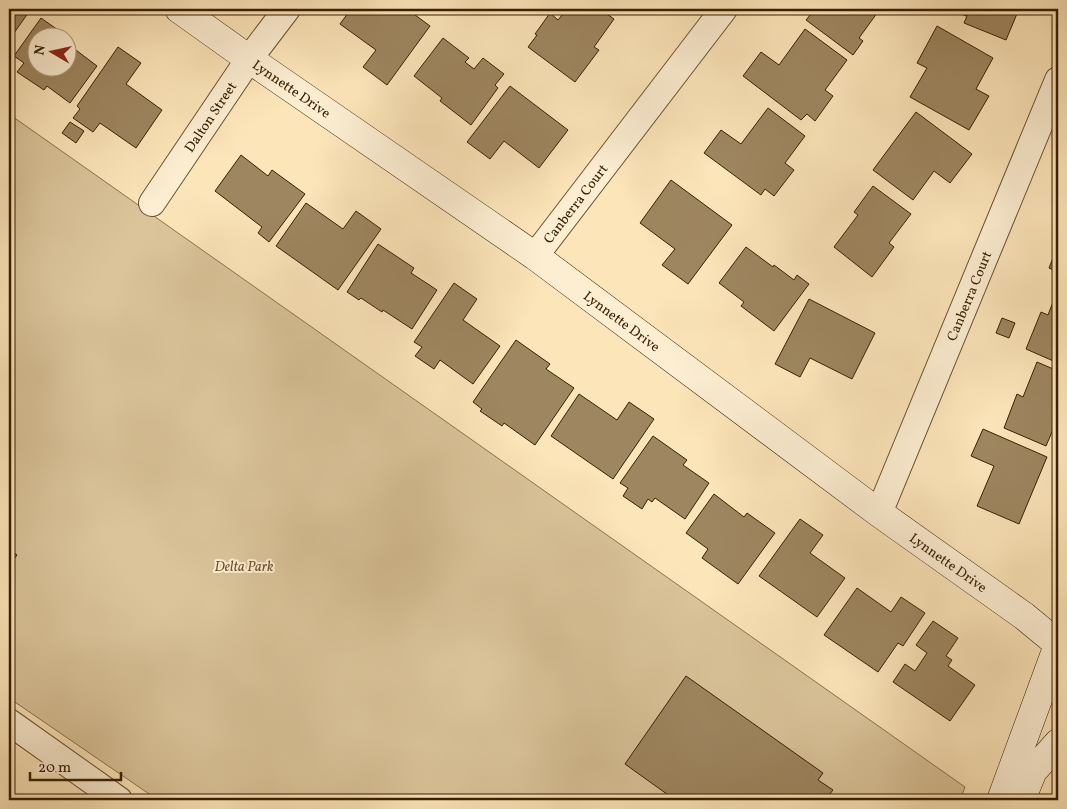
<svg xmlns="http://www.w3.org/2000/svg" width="1067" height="809" font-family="Vollkorn,serif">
  <rect width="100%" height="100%" fill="#fce5b9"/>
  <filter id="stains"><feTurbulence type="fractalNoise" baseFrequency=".004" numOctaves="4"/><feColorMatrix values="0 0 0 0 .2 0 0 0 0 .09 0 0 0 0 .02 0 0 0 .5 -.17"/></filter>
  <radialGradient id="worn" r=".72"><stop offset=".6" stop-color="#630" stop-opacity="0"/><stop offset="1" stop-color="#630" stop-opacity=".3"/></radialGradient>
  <path fill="#dbc49a" stroke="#8a724d" d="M9 114 965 787 960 800H158L9 698Z"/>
  <path fill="#9e8660" stroke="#382000" d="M9 9H31L9 40Z
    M351 9H407L430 26 387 85 363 67 376 50 340 24Z
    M567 9H600L614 19 594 47 599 50 575 82 528 47 537 35 535 34 550 13 558 20Z
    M815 9H880L859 38 863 41 853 55 806 20Z
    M949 9H969L966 16Z
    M970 9H1019L1006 40 964 23Z
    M41 18 68 37 38 38V68H68V44L97 66 70 103 47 86 44 90 17 72 24 63 14 56Z
    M937 26 993 58 976 89 989 96 969 130 910 97 927 68 917 63Z
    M805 29 847 60 825 90 833 96 815 121 807 114 801 120 743 76 761 52 779 65Z
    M443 38 469 58 465 62 474 69 483 58 504 74 495 85 498 88 471 125 440 101 442 98 414 76Z
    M118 47 141 63 126 84 162 110 136 148 100 123 93 132 73 118 80 109 77 106Z
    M510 86 568 130 539 168 504 141 490 159 467 142Z
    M768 108 805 136 785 163 794 170 774 196 765 189 761 195 704 153 721 130 741 144Z
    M916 112 972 154 950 183 934 171 913 200 873 170Z
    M70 122 84 131 76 143 62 133Z
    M241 155 268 176 272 170 305 194 269 242 258 233 262 227 215 191Z
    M671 180 732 225 688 284 662 265 675 249 640 223Z
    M873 186 911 214 889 243 894 247 872 277 834 247 858 215 854 212Z
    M306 203 343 229 356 211 381 229 338 290 276 246Z
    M378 244 414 268 411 273 437 290 412 329 383 310 382 312 361 298 359 300 347 292Z
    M1058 245V272L1049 268Z
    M746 247 773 267 774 265 794 280 797 275 809 284 774 331 741 306 744 302 719 283Z
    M454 283 477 299 463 320 500 346 473 384 440 360 434 369 415 356 422 347 414 342Z
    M1058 289V363L1026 349 1041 312 1048 315Z
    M809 299 875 333 852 379 810 358 800 377 775 364Z
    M1002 318 1015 323 1009 338 996 333Z
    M516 340 550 364 546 369 574 388 535 445 504 423 502 426 480 411 482 409 473 402Z
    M1037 362 1058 371V418L1046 446 1004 428 1017 394 1023 397Z
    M579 394 617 420 629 402 654 419 613 479 551 436Z
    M983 429 1047 457 1019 524 977 506 994 466 971 456Z
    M653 436 687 460 683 465 709 483 685 519 655 498 652 502 648 499 642 509 623 496 628 488 620 483Z
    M714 494 744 517 747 513 775 533 738 584 702 558 708 549 686 533Z
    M800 519 823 535 810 553 845 578 817 617 759 576Z
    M9 549 17 555 9 566Z
    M857 588 891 612 901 597 925 613 903 646 898 643 878 672 824 635Z
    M933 621 958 638 946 656 952 660 948 666 975 685 950 721 893 682 905 664 915 671 927 653 916 645Z
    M686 676 823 773 818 780 833 790 825 800H668L671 797 625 764Z"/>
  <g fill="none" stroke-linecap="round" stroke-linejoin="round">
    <g stroke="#69512e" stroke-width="28">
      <g id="street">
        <path id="s1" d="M152 203 249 59 287 9"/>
        <path id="s2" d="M535 256 724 9"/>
        <path id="s3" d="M879 513 1058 80"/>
        <path d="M9 722 119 800"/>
      </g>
    </g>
    <g stroke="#382000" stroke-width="29">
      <g id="secondary">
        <path id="s4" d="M179 9 249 59 535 256 879 513 1024 616 1058 644"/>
        <path d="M1001 800 1058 645"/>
        <path d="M1021 800 1033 771 1058 743"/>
      </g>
    </g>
    <use href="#street" stroke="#fdeed2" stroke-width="26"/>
    <use href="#secondary" stroke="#fdeed2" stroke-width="28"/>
  </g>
  <g text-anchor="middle" stroke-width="4" stroke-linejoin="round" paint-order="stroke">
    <g font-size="14" fill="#382000" stroke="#fdeed2">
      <text dy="5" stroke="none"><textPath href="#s4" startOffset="138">Lynnette Drive</textPath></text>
      <text dy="5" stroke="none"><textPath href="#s1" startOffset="104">Dalton Street</textPath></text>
      <text dy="5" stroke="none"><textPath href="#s2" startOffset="66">Canberra Court</textPath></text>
      <text dy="5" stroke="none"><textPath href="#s3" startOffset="235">Canberra Court</textPath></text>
      <text dy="5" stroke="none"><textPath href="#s4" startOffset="542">Lynnette Drive</textPath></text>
      <text dy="5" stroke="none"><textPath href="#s4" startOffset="948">Lynnette Drive</textPath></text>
    </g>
    <g font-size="14" font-style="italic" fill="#69512e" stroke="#fdeed2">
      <text x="244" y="571">Delta Park</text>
    </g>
  </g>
  <rect width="1067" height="809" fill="none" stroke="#fce5b9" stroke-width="30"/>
  <rect x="10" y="10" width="1047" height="789" fill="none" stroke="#382000" stroke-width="2.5"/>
  <rect x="15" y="15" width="1037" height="779" fill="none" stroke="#382000"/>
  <g transform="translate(52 52) rotate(279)"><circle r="24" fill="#fdeed2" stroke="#ae9c7e"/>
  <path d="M0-4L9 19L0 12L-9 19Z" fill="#8f2418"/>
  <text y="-8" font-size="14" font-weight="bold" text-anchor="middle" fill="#382000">N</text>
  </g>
  <path d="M30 772v8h91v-8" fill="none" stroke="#382000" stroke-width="2.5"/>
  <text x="38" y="772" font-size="15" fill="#382000" stroke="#fdeed2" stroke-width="4" paint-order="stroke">20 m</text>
  <rect width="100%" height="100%" filter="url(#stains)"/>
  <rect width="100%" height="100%" fill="url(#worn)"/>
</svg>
